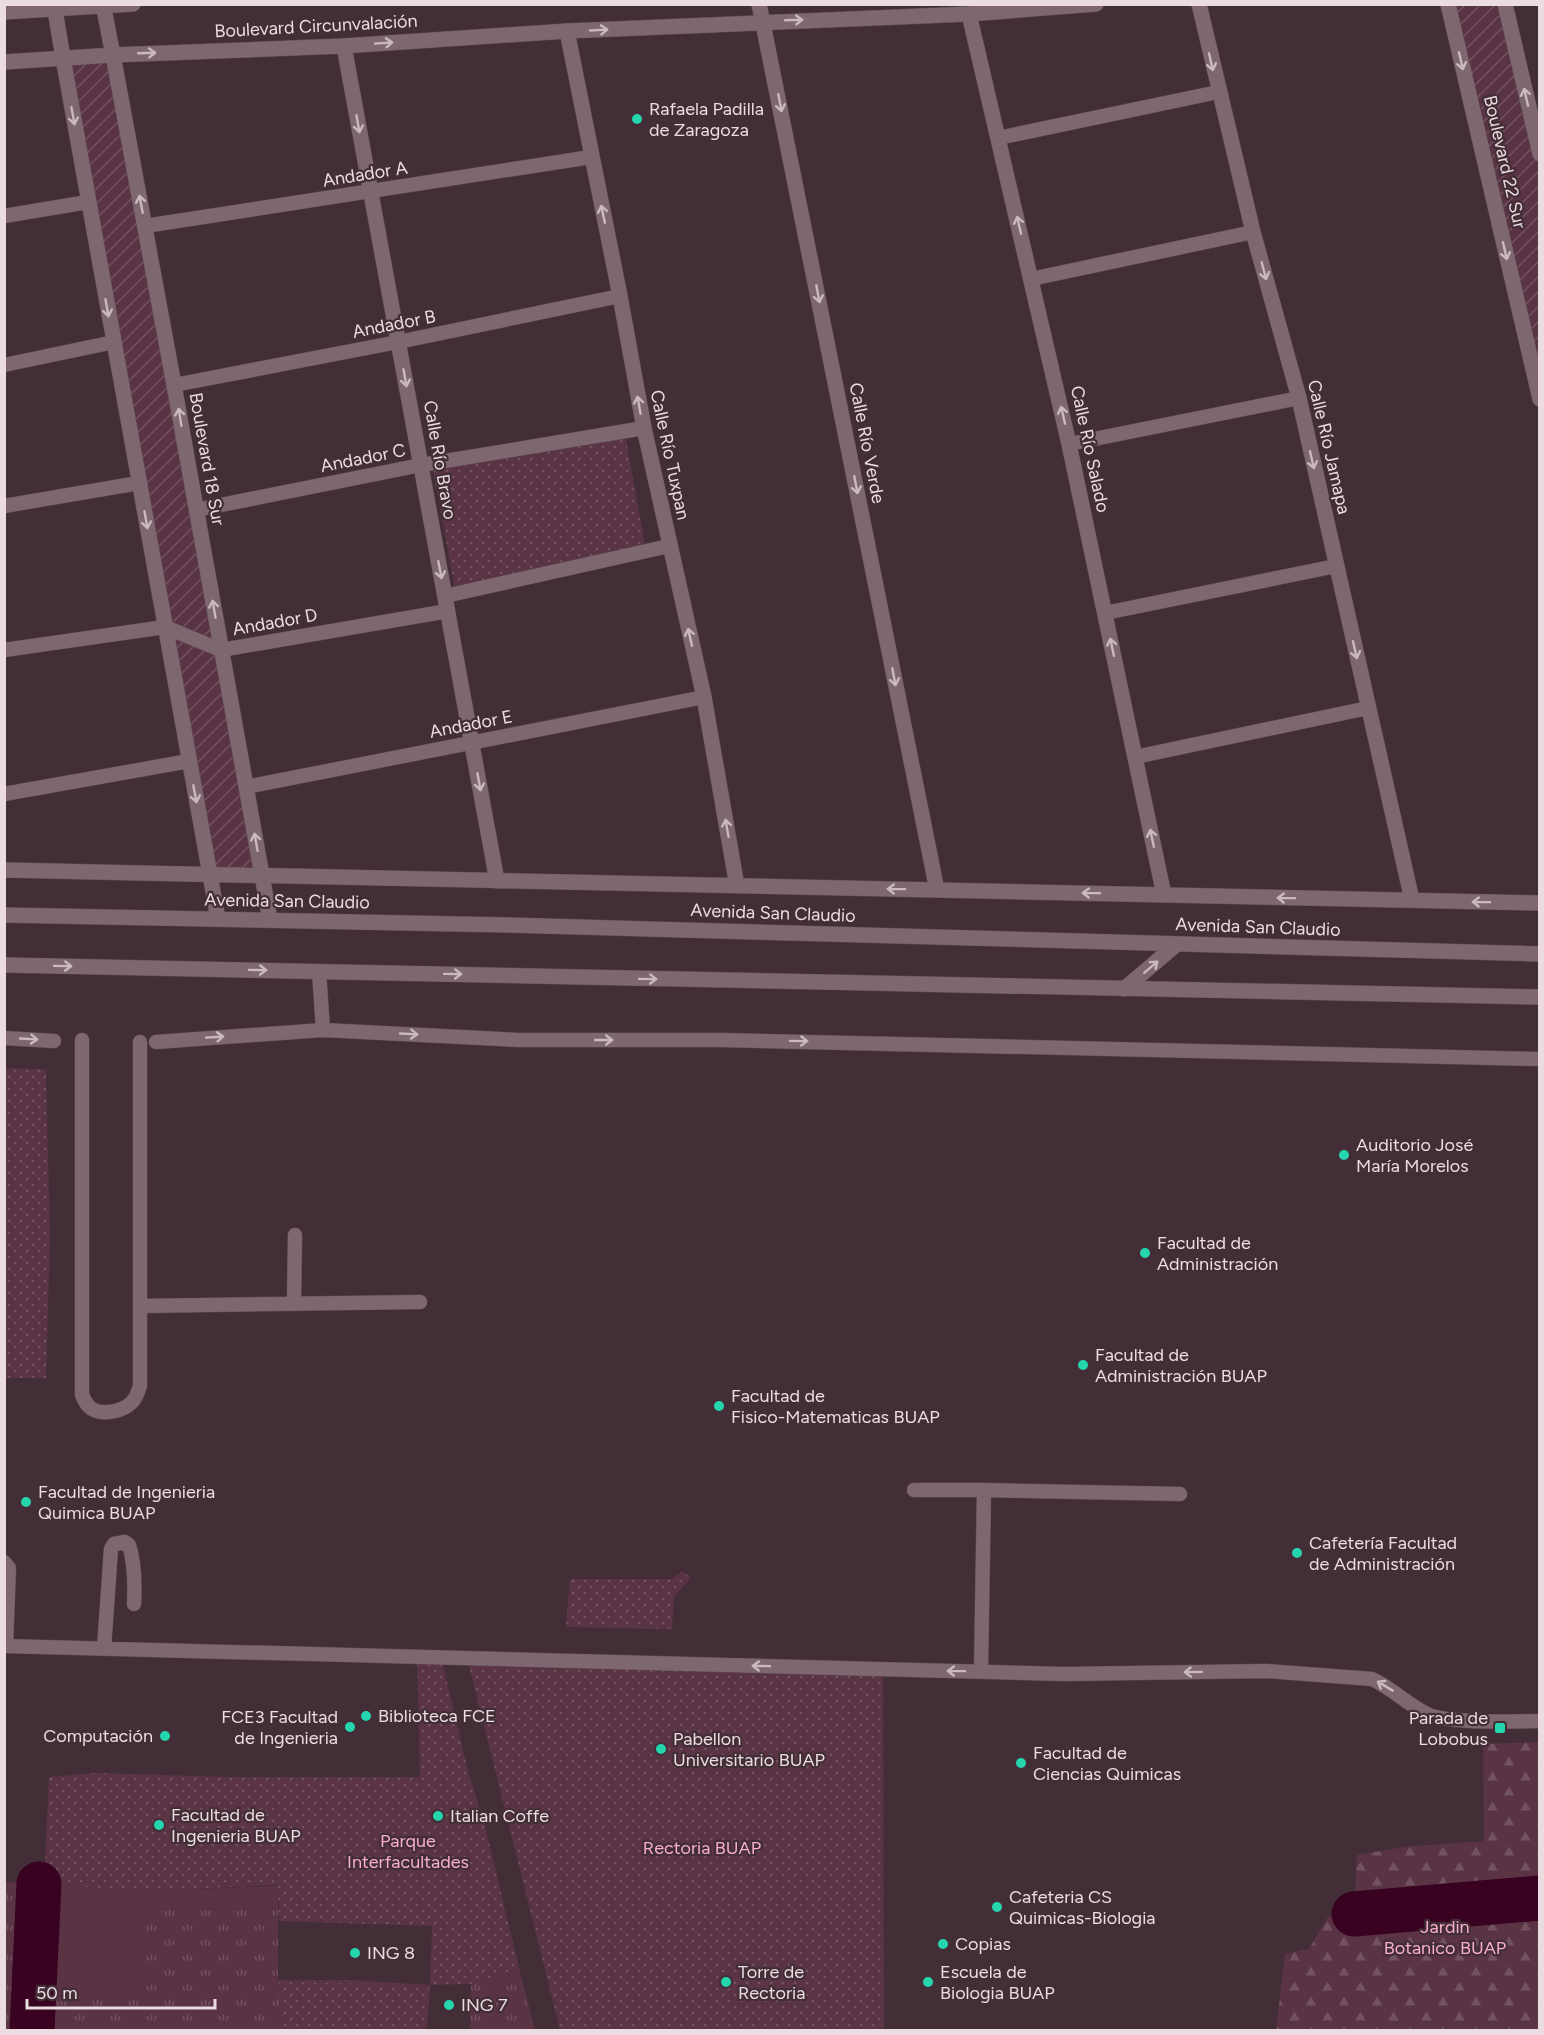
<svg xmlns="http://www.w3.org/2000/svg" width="1544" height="2035" font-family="Figtree,sans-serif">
  <defs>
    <pattern id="grass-tufts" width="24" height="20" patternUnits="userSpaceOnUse" patternTransform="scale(1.5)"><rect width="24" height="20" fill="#5a3445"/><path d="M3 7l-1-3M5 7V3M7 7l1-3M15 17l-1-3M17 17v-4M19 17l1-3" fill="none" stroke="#725160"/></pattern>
    <pattern id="forest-firs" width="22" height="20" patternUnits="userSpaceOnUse" patternTransform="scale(1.5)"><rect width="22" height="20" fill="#5a3445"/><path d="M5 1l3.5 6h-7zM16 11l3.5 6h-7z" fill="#725160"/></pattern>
    <pattern id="park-dots" width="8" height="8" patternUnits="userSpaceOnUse" patternTransform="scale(1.5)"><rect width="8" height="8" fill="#5a3445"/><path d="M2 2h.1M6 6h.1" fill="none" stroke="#725160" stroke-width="1.8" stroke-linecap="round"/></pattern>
    <pattern id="garden-furrows" width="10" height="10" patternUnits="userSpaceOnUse" patternTransform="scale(1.5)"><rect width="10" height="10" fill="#5a3445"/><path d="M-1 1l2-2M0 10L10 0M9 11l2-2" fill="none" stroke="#725160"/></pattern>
  </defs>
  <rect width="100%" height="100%" fill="#432e37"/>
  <path fill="url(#grass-tufts)" d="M5 1882 44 1884 42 1940 139 1943 141 1909 278 1908V1980H351L430 1985 427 2030H5Z
    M519 1968 535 2030H470L471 1984Z"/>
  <path fill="url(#forest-firs)" d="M1539 1742V2030H1276L1285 1954 1309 1949 1328 1917 1354 1914 1357 1855 1404 1847 1484 1841 1483 1744Z"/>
  <path fill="url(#park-dots)" d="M625 435 646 551 455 588 433 471Z
    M5 1068 46 1069 50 1239 46 1378H5Z
    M682 1571 691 1578 674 1597 672 1629 566 1627 570 1579H672Z
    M417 1656 441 1657 469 1775 485 1826 519 1968 471 1984 430 1985 432 1926 279 1921 278 1885 141 1891 44 1884 49 1777 95 1773 231 1777H420Z
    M467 1658 883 1670 884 2030H560Z
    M279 1982 429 1985 426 2030H281Z"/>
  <path fill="url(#garden-furrows)" d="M1451 5H1505L1539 156V392Z
    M116 60 262 876 210 875 63 65Z"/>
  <path fill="#5a3445" d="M44 1884 141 1891 278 1886V1908L141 1909 138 1999 38 1997Z"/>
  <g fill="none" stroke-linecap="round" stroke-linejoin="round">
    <path stroke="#390220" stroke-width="45" d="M1354 1914 1540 1898
      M32 2030 39 1884"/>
    <g stroke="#5f4d55" stroke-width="15">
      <path id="service" d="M998 138 1218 92
        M4 216 88 202
        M145 226 591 157
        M1031 279 1253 232
        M4 365 114 342
        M174 385 398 342 620 296
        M1069 444 1299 398
        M4 506 139 483
        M196 510 421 465 644 428
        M445 596 669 546
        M1105 613 1336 566
        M4 650 165 627 221 650 448 611
        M1135 757 1368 708
        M246 787 704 697
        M4 794 189 761
        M319 971 323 1030
        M4 1038 54 1041
        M82 1040V1395C85 1401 87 1407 94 1410 104 1415 123 1411 131 1403 136 1399 138 1392 140 1386V1042
        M156 1042 323 1030 520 1040H722L1540 1059
        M294 1304 295 1235
        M140 1306 420 1302
        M914 1490H984
        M4 1562 9 1568 6 1646
        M4 1646 1065 1674 1266 1671 1372 1679C1392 1688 1408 1705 1427 1714 1448 1724 1514 1721 1540 1721
        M104 1648 111 1549 114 1544 125 1542 129 1545C135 1564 135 1585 134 1604
        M981 1672 984 1490 1180 1494"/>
    </g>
    <g stroke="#5f4d55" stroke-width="16">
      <path id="minor" d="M759 4 937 890
        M1199 4 1253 232 1299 398 1412 900
        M969 14 1069 444 1164 895
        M567 31 620 296 644 428 704 697 737 886
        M344 46 497 881
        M4 870 1540 903
        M4 965 1540 997"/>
    </g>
    <g stroke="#5f4d55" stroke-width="16">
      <path id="tertiary" d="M1448 4 1540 399
        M1505 4 1540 154
        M113 55 174 385 270 920
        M63 58 218 919
        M4 915 508 925 1540 954
        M1124 989 1177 944"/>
    </g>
    <g stroke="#5f4d55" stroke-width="16">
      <path id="secondary" d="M54 4 63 58
        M103 4 113 55
        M4 12 133 4
        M4 62 113 55 344 46 567 31 969 14 1096 4"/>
    </g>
    <use href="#service" stroke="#7f6770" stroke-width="14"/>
    <use href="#minor" stroke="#7f6770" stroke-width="15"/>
    <use href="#tertiary" stroke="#7f6770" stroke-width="15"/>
    <use href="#secondary" stroke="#7f6770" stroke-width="15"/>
  </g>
  <defs><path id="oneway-shaft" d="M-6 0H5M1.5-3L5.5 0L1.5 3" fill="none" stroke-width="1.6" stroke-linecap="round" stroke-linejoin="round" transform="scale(1.5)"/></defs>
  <g stroke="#cab9bf">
    <use href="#oneway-shaft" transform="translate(794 20) rotate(-2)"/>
    <use href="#oneway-shaft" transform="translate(599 30) rotate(-3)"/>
    <use href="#oneway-shaft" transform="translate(384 43) rotate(-4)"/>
    <use href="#oneway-shaft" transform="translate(147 53) rotate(-2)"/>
    <use href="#oneway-shaft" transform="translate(1461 61) rotate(77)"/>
    <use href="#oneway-shaft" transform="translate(1211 62) rotate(77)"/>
    <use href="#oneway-shaft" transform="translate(1526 97) rotate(-103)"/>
    <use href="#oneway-shaft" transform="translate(780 103) rotate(79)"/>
    <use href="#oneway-shaft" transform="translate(73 116) rotate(80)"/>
    <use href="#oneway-shaft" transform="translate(358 124) rotate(80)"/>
    <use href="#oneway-shaft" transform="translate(141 204) rotate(-101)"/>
    <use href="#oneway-shaft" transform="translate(603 214) rotate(-102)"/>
    <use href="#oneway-shaft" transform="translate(1019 225) rotate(-103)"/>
    <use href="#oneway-shaft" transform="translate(1505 251) rotate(77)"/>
    <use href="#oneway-shaft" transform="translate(1264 271) rotate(75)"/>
    <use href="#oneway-shaft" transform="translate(818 294) rotate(79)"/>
    <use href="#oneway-shaft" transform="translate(107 308) rotate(80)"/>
    <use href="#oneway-shaft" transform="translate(405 378) rotate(80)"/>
    <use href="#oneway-shaft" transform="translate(639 405) rotate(-100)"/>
    <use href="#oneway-shaft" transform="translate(1063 415) rotate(-103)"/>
    <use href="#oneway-shaft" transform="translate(180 417) rotate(-99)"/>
    <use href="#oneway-shaft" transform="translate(1312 460) rotate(77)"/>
    <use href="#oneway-shaft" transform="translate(856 485) rotate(79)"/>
    <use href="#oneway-shaft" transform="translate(146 520) rotate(80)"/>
    <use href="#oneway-shaft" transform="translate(440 570) rotate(79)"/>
    <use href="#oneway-shaft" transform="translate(214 609) rotate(-100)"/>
    <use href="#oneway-shaft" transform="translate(690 637) rotate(-103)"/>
    <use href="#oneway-shaft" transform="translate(1112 647) rotate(-102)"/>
    <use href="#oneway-shaft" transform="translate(1355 650) rotate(77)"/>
    <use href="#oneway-shaft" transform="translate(894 677) rotate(79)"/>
    <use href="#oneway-shaft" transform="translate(479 782) rotate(80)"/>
    <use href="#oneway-shaft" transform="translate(195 794) rotate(79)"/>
    <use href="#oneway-shaft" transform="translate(727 828) rotate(-100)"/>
    <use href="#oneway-shaft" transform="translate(1152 838) rotate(-102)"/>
    <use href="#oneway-shaft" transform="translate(256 842) rotate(-100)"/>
    <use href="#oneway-shaft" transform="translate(896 889) rotate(-179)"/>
    <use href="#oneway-shaft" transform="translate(1091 893) rotate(-179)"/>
    <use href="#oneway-shaft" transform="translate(1286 898) rotate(-179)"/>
    <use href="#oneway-shaft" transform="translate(1481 902) rotate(-179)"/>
    <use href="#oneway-shaft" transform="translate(63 966) rotate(1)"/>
    <use href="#oneway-shaft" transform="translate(1151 967) rotate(-41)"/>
    <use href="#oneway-shaft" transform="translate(258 970) rotate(1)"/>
    <use href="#oneway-shaft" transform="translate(453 974) rotate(1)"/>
    <use href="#oneway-shaft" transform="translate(648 979) rotate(1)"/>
    <use href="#oneway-shaft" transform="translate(409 1034) rotate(3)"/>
    <use href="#oneway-shaft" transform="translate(215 1037) rotate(-4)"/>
    <use href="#oneway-shaft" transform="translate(29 1039) rotate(3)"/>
    <use href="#oneway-shaft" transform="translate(604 1040)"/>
    <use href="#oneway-shaft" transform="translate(799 1041) rotate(1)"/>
    <use href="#oneway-shaft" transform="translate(761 1666) rotate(-179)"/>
    <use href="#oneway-shaft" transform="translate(956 1671) rotate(-179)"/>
    <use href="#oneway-shaft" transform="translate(1193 1672) rotate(179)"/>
    <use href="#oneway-shaft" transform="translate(1385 1686) rotate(-149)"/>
  </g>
  <g fill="#25d5ae" stroke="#432e37" stroke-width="2">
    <circle cx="637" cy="119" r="6"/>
    <circle cx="1344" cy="1155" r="6"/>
    <circle cx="1145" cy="1253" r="6"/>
    <circle cx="1083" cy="1365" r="6"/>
    <circle cx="719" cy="1406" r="6"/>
    <circle cx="26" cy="1502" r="6"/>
    <circle cx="1297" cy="1553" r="6"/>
    <circle cx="366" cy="1716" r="6"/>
    <circle cx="350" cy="1727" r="6"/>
    <rect x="1494" y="1722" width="12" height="12" rx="3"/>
    <circle cx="165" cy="1736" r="6"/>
    <circle cx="661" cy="1749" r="6"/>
    <circle cx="1021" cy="1763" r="6"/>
    <circle cx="438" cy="1816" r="6"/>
    <circle cx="159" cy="1825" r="6"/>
    <circle cx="997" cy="1907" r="6"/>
    <circle cx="943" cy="1944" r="6"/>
    <circle cx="355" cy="1953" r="6"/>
    <circle cx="726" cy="1982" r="6"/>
    <circle cx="928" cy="1982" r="6"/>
    <circle cx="449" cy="2005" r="6"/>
  </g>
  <g text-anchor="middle" stroke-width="4.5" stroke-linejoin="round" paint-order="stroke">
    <g font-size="18" fill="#eadce1" stroke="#432e37">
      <text transform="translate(316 26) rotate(-3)" y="6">Boulevard Circunvalación</text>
      <text transform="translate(1505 162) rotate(77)" y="6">Boulevard 22 Sur</text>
      <text transform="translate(365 174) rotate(-9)" y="6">Andador A</text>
      <text transform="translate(394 324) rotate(-11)" y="6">Andador B</text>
      <text transform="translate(867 443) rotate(79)" y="6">Calle Río Verde</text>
      <text transform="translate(1329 447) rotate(77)" y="6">Calle Río Jamapa</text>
      <text transform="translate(1090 449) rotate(78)" y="6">Calle Río Salado</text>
      <text transform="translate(670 455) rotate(78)" y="6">Calle Río Tuxpan</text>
      <text transform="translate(363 458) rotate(-11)" y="6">Andador C</text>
      <text transform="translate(207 459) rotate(80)" y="6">Boulevard 18 Sur</text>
      <text transform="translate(440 460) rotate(80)" y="6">Calle Río Bravo</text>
      <text transform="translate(275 622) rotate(-10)" y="6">Andador D</text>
      <text transform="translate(471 724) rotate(-11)" y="6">Andador E</text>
      <text transform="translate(287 901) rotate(1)" y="6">Avenida San Claudio</text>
      <text transform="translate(773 913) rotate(2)" y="6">Avenida San Claudio</text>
      <text transform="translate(1258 927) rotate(2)" y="6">Avenida San Claudio</text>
    </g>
    <g font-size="18" fill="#eadce1" stroke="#432e37" text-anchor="start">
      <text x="649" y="115">Rafaela Padilla<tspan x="649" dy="21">de Zaragoza</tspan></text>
      <text x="1356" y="1151">Auditorio José<tspan x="1356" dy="21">María Morelos</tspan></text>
      <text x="1157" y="1249">Facultad de<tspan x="1157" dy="21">Administración</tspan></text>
      <text x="1095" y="1361">Facultad de<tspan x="1095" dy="21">Administración BUAP</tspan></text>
      <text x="731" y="1402">Facultad de<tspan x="731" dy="21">Fisico-Matematicas BUAP</tspan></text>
      <text x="38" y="1498">Facultad de Ingenieria<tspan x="38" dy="21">Quimica BUAP</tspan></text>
      <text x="1309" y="1549">Cafetería Facultad<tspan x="1309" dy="21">de Administración</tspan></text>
      <text x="378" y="1722">Biblioteca FCE</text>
      <text x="338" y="1723" text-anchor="end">FCE3 Facultad<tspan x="338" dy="21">de Ingenieria</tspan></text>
      <text x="1488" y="1724" text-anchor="end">Parada de<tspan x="1488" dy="21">Lobobus</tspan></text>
      <text x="153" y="1742" text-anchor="end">Computación</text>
      <text x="673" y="1745">Pabellon<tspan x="673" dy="21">Universitario BUAP</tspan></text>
      <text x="1033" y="1759">Facultad de<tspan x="1033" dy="21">Ciencias Quimicas</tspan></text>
      <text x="171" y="1821">Facultad de<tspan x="171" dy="21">Ingenieria BUAP</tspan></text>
      <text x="450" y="1822">Italian Coffe</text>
      <text x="1009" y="1903">Cafeteria CS<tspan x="1009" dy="21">Quimicas-Biologia</tspan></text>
      <text x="955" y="1950">Copias</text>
      <text x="367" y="1959">ING 8</text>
      <text x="738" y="1978">Torre de<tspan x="738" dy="21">Rectoria</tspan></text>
      <text x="940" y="1978">Escuela de<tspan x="940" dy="21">Biologia BUAP</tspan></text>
      <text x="461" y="2011">ING 7</text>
    </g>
    <g font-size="18" fill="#f9aecd" stroke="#432e37">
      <text x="408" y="1847">Parque<tspan x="408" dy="21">Interfacultades</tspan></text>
      <text x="702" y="1854">Rectoria BUAP</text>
      <text x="1445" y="1933">Jardin<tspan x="1445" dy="21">Botanico BUAP</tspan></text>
    </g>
  </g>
  <rect width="1544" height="2035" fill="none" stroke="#eadce1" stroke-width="12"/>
  <path d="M27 1999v9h188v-9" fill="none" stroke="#eadce1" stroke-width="3"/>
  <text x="36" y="1999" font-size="18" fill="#eadce1" stroke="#432e37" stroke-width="4.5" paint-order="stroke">50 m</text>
</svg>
